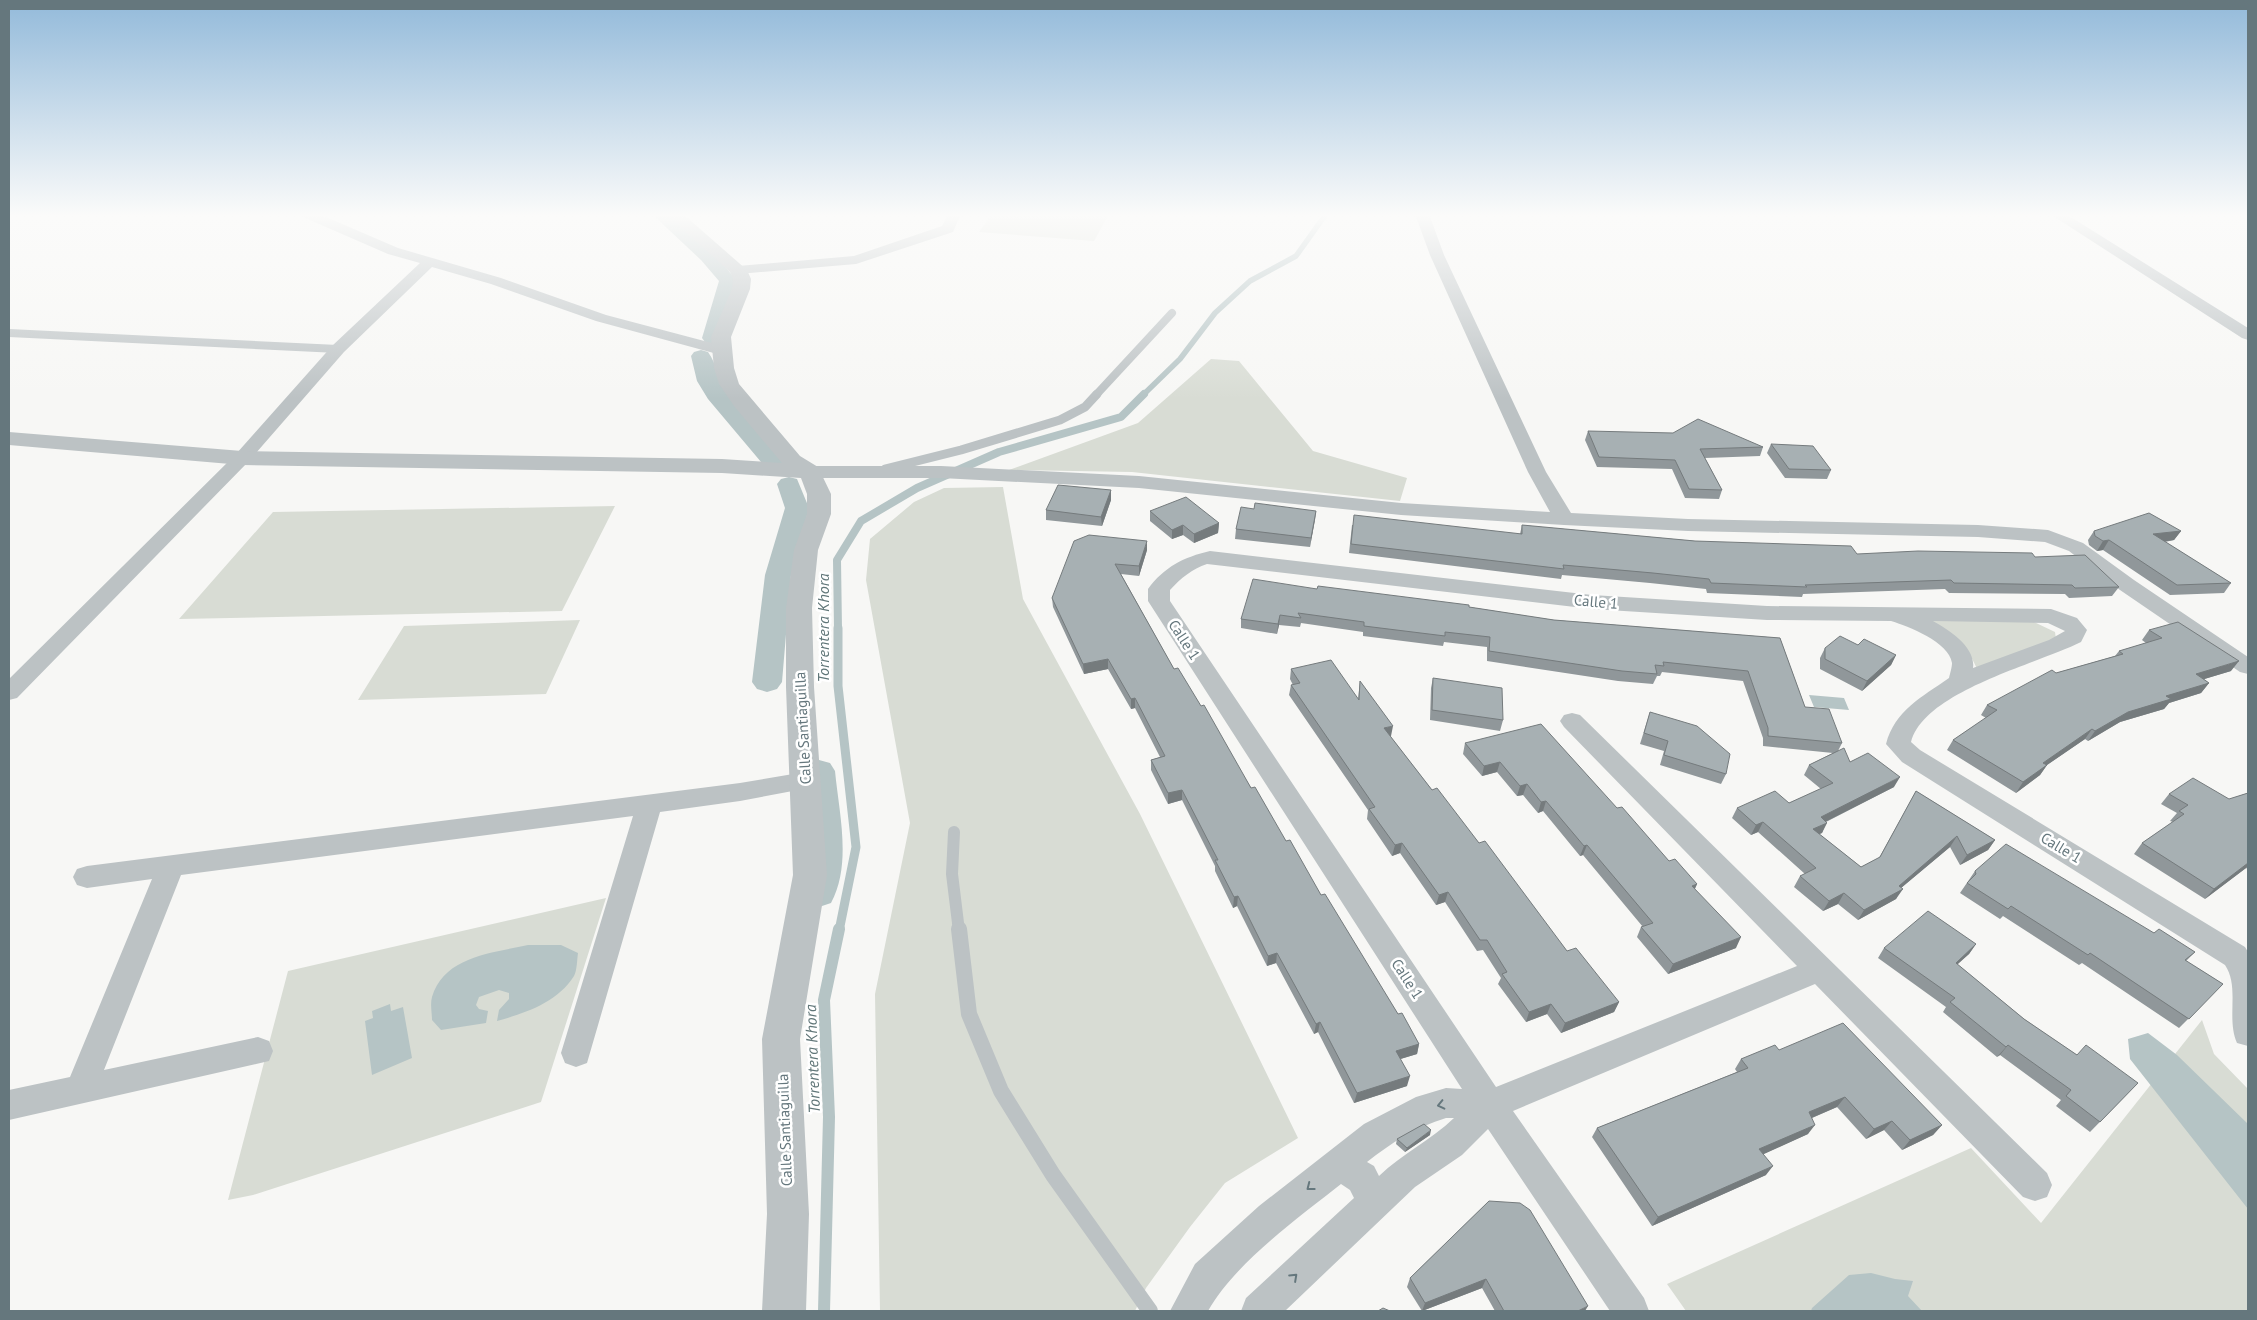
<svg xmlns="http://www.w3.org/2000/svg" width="2257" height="1320" font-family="'PT Sans',sans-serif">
  <rect width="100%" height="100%" fill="#f7f7f5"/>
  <path fill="#d8dcd4" d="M992 214H1109L1094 241 979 232Z
    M1211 359 1239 361 1313 451 1407 478 1400 501 1132 472 1009 470 1138 423Z
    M1003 487 1023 599 1140 814 1298 1138 1225 1183 1190 1227 1146 1288 1135 1311H880L875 994 910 823 866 580 870 539 914 502 944 488Z
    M615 506 562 611 179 619 273 512Z
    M1923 619 2034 622 2055 632 2056 639 1977 669C1966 641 1948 634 1923 619Z
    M580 620 546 694 358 700 404 626Z
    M606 898 541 1102 253 1195 228 1200 288 971Z
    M2202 1020 2214 1054 2248 1089V1311H1686L1667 1284 1971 1148 2041 1223Z"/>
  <path fill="#b5c4c5" d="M1809 695 1844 698 1849 710 1814 707Z
    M528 945H561L578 953C577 960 577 971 574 976 557 1003 525 1013 497 1021L499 1010 509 999V993L499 990 479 997 476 1005 479 1009 488 1011 486 1023 441 1030 432 1020C432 1013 430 1004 432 997 444 956 493 953 528 945Z
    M390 1004 391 1011 403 1007 412 1058 372 1075 365 1021 373 1018 372 1011Z
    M2148 1033 2177 1055 2248 1124V1209L2130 1059 2128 1039Z
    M1871 1273 1895 1279 1913 1281 1908 1296 1922 1311H1811L1812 1308 1849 1275Z"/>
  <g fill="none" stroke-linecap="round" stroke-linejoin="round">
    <path stroke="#b5c4c5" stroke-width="5.5" d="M1143 395 1180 359 1215 313 1250 281 1296 256 1326 214"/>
    <path stroke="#b5c4c5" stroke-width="8" d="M838 629 837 560 861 521 917 488 999 452 1121 417 1144 394"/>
    <path stroke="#b5c4c5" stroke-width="9" d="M838 628V686L856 847 839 931"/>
    <path stroke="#b5c4c5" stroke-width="12" d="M824 1311 829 1117 824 1000 839 929"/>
    <path fill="#b5c4c5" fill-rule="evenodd" d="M652 214H670L713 252 737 281 719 342 712 344 705 342 702 338 719 281 701 260Z
      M701 350 708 352C717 364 718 381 727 394 743 417 765 438 783 459L787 464 783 469 775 471 767 469 708 399 697 381 691 356 694 352Z
      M789 477 797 479 809 508 791 575 782 682 777 689 767 692 757 689 752 682 765 575 785 508 777 484 781 479Z
      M819 760 830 763 835 771C839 813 852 864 831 903L819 907 807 903 801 893 809 852 803 771 808 763Z"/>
    <path stroke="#bcc2c4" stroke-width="8" d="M9 333 338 349
      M1096 395 1172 313"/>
    <path stroke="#bcc2c4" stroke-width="9" d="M885 469 961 450 1060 420 1085 407 1097 394"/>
    <path stroke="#bcc2c4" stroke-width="12" d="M954 832 952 874 959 931"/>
    <path stroke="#bcc2c4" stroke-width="16" d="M959 929 969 1014 1001 1091 1053 1175 1150 1311"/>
    <path fill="#bcc2c4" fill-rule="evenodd" d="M302 214H319L398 248 501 278 606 315 727 347 729 350 721 355 596 321 491 284 432 267 344 352 248 462 17 698 9 700V679L236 454 332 346 420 263 388 254 303 217Z
      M948 214H961L953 232 856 264 738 274 731 270 738 266 854 256 942 226Z
      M1415 214H1429L1444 255 1546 472 1571 513 1688 519 1978 525 2048 530 2083 543 2134 580 2248 657V674L2240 672 2120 590 2069 551 2045 542 1978 537 1688 531 1564 525 1401 515 1139 488 941 478H810L803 476 801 472 803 468 810 466H941L1139 476 1401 503 1550 512 1528 472 1430 255Z
      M2050 214H2066L2248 328V340L2242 338Z
      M1210 551 1592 595 1767 606 2051 609 2077 618 2087 630 2081 642C2037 664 1924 691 1911 742L1920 750 2245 947 2248 952V1046L2237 1043C2226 1018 2240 987 2225 965L1902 762 1886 744C1895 710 1922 697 1949 678 1950 674 1952 667 1952 663 1949 642 1908 626 1891 621L1767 620 1592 609 1207 564C1192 569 1181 578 1170 590V601L1496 1087 1797 966 1564 727 1560 721 1564 715 1572 713 1580 715 2047 1173 2052 1185 2047 1197 2035 1201 2023 1197 1815 984 1513 1111 1644 1298 1649 1311H1610L1488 1129 1462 1155 1415 1187 1285 1311H1241L1246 1298 1354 1198 1350 1190 1341 1184C1297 1219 1236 1262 1208 1311H1170L1195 1264 1259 1206 1364 1124 1416 1097 1446 1088 1462 1089 1148 601V589C1164 567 1184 557 1210 551ZM1933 621 2048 623 2065 631 2049 640 1973 668C1976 647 1949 630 1933 621ZM1446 1118H1454C1431 1140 1402 1154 1379 1176L1374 1166 1367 1162C1391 1143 1416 1127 1446 1118Z
      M805 772 814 775 818 781 814 787 740 801 660 812 587 1063 576 1067 565 1063 561 1053 633 816 181 875 104 1070 258 1037 269 1041 273 1051 269 1061 9 1120V1090L70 1077 152 879 87 888 77 885 73 877 77 869 87 866 740 783Z"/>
    <path fill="#bcc2c4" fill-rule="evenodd" d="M666 214H683L747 270 751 279 750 289 731 337 734 368 739 384 800 456 818 467 831 494V514L818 550 812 608 814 687 827 875 800 1039 809 1214 806 1311H762L767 1214 762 1039 793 875 786 687V608L794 550 807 514V494L801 478 722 473 242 465 9 445V432L242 451 722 459 782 463 734 406 719 384 714 368 711 337 732 289 733 279 730 272Z"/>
  </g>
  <path fill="#90979a" d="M1588 431 1763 447 1760 456 1705 458 1722 490 1719 499 1685 498 1672 469 1597 467 1585 440Z
    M1771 444 1831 470 1827 479 1785 478 1767 453Z
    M1111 490V500L1102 526 1046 520V510Z
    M1254 509 1316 511 1310 547 1235 539 1236 529Z
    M1150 511 1219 523 1218 533 1194 543 1183 535 1172 539 1150 521Z
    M1352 525 1520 534 1522 525 1695 541 1857 554 2035 557 2119 587 2112 596 2069 598 2065 594 1949 593 1945 589 1803 594 1802 597 1707 593 1706 589 1650 583 1562 575 1561 579 1349 553Z
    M2094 531H2181L2174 540 2165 542 2231 583 2224 593 2170 595 2103 550 2097 551 2089 545 2088 540Z
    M1089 535 1147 550 1139 576 1121 574 1174 669 1321 895 1398 1014 1419 1044 1417 1054 1400 1059 1407 1086 1354 1103 1318 1032 1314 1034 1276 963 1267 966 1237 906 1233 908 1215 871V866L1182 800 1168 804 1151 770V760L1160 757 1135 708 1131 709 1108 669 1084 674 1053 607 1052 598Z
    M1317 589 1469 607 1554 620 1780 638 1805 707 1842 743 1838 751 1850 762 1894 787 1826 822 1822 833 1819 834 1861 867 1879 858 1916 791 1995 840 1988 850 1960 865 1950 847 1901 888 1896 899 1858 920 1838 904 1823 911 1794 887 1800 876 1805 874 1758 832 1751 835 1732 818 1737 808 1789 803 1821 789 1804 775 1809 765 1833 753 1763 746V738L1743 681 1662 672 1660 676H1657L1653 684 1618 681 1487 661V647L1444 642 1443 646 1363 636V632L1301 623 1300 627 1279 625 1277 634 1241 628V619Z
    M2149 630 2231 671 2204 679 2209 683 2201 693 2169 703 2164 709 2120 722 2088 741 2085 739 2047 765 2040 775 2016 793 1947 750 1953 740 1986 718 1981 715 1987 705 2056 673 2115 656 2119 651 2146 643 2142 640Z
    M1858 645 1896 655 1891 665 1862 691 1820 669V658L1825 648Z
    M1291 669 1358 699 1360 681 1391 736H1390L1432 790 1479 843 1567 951 1619 1002 1614 1012 1561 1033 1547 1014 1526 1022 1498 984 1501 978 1483 950 1477 951 1445 902 1436 905 1400 853 1392 856 1367 819 1368 810 1289 695 1291 685H1293L1290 679Z
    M1433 678 1503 720 1500 731 1430 720 1431 688Z
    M1650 712 1726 774 1721 784 1660 765 1664 751 1640 744Z
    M1465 743 1617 808 1669 861 1697 884 1695 889 1736 948 1668 974 1637 937 1641 927H1643L1583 855 1580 856 1543 811 1538 813 1523 795 1517 796 1497 772 1482 776 1463 754Z
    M2248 793V869L2246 868 2205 899 2134 854 2142 843 2173 822 2170 821 2177 813 2161 804 2169 794 2229 799Z
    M1975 871 2154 933 2195 952 2186 961 2223 984 2179 1028 2082 963 2079 965 2003 916 2000 919 1960 893Z
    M1976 944 1969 954 1957 964 2024 1019 2077 1055 2138 1083 2090 1132 2056 1106 2061 1100 2000 1055 1997 1057 1943 1012 1946 1007 1878 958 1884 948Z
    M1779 1050 1942 1125 1933 1135 1902 1150 1884 1130 1866 1139 1837 1107 1812 1118 1808 1134 1763 1154 1766 1175 1652 1226 1592 1137 1597 1128 1737 1072 1735 1069 1741 1059Z
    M1430 1135 1405 1152 1396 1144 1397 1139Z
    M1489 1201 1585 1311H1495L1482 1288 1422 1311 1407 1287 1410 1278Z"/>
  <path fill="#757b7d" d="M1111 490V500L1102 526 1101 517Z
    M1316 511 1315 520 1310 547 1311 538Z
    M1219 523 1218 533 1194 543V534Z
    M1183 525V535L1172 539V530Z
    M2181 531 2174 540 2147 544 2153 534Z
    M2109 540 2103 550 2097 551 2103 541Z
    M1147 541V550L1139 576V566Z
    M1280 615 1279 625 1277 634 1278 624Z
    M1896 655 1891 665 1862 691 1867 681Z
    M1108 659V669L1084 674 1083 664Z
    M2239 661 2231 671 2188 684 2196 674Z
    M2209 683 2201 693 2169 703 2164 709 2120 722 2088 741 2095 731 2128 712 2166 696Z
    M1135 698V708L1131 709V699Z
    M1393 726 1391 736 1382 738 1384 728Z
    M2092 729 2085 739 2047 765 2040 775 2016 793 2023 782 2043 763Z
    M1500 762 1497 772 1482 776 1484 766Z
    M1900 777 1894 787 1815 827 1821 817Z
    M1527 784 1523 795 1517 796 1520 786Z
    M1182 790V800L1168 804V793Z
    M1546 801 1543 811 1538 813 1541 802Z
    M1763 822 1758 832 1751 835 1756 825Z
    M1827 823 1822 833 1808 839 1813 829Z
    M1957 836 1950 847 1895 893 1903 889 1896 899 1858 920 1864 910 1899 886Z
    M1995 840 1988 850 1960 865 1967 855Z
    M1402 843 1400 853 1392 856 1395 845Z
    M1587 845 1583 855 1580 856 1584 846Z
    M2248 863V865L2246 868 2205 899 2214 889Z
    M1697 884 1692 894V886Z
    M1448 892 1445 902 1436 905 1439 895Z
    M1844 893 1838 904 1823 911 1829 901Z
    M1238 896 1237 906 1233 908 1234 897Z
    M1741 937 1736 948 1668 974 1673 964Z
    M1976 944 1969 954 1948 973 1956 963Z
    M1277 953 1276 963 1267 966 1268 956Z
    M1619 1002 1614 1012 1561 1033 1565 1023Z
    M1551 1004 1547 1014 1526 1022 1529 1012Z
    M1320 1022 1318 1032 1314 1034 1316 1024Z
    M1419 1044 1417 1054 1394 1061 1396 1051Z
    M2008 1045 2000 1055 1997 1057 2006 1047Z
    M1410 1076 1407 1086 1354 1103 1357 1093Z
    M1845 1097 1837 1107 1802 1122 1809 1112Z
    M1892 1121 1884 1130 1866 1139 1874 1129Z
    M1815 1125 1808 1134 1753 1159 1759 1149Z
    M1942 1125 1933 1135 1902 1150 1910 1140Z
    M1431 1130 1430 1135 1405 1152 1407 1148Z
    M1773 1166 1766 1175 1652 1226 1658 1217Z
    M1486 1279 1482 1288 1422 1311 1425 1303Z
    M1588 1306 1585 1311H1578Z"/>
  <path fill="#a7b0b3" stroke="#757b7d" d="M1698 419 1763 447 1700 449 1722 490 1689 489 1675 460 1599 457 1588 431 1673 433Z
    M1771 444 1813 446 1831 470 1789 469Z
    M1058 485 1111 490 1101 517 1046 510Z
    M1186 497 1219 523 1194 534 1183 525 1172 530 1150 511Z
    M1255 503 1316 511 1311 538 1236 529 1241 507 1254 509Z
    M2149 513 2181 531 2153 534 2231 583 2177 585 2109 540 2103 541 2095 536 2094 531Z
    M1354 515 1522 534V525L1695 541 1851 546 1857 554 1918 551 2032 553 2035 557 2085 555 2119 587 2075 588 2072 585 1954 583 1951 580 1805 585 1807 587 1711 583 1709 579 1653 573 1563 565 1564 569 1351 544Z
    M1089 535 1147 541 1139 566 1115 564 1174 669 1178 668 1201 706 1204 705 1251 788 1255 787 1286 841 1290 840 1321 895 1325 894 1398 1014 1402 1013 1419 1044 1396 1051 1410 1076 1357 1093 1320 1022 1316 1024 1277 953 1268 956 1238 896 1234 897 1215 860H1218L1182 790 1168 793 1151 760 1165 756 1135 698 1131 699 1108 659 1083 664 1052 598 1074 541Z
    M1253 579 1317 589 1318 586 1469 605V607L1554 620 1780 638 1805 707 1829 709 1842 743 1768 736V728L1748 671 1663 662 1664 666 1655 665 1657 674 1622 671 1489 651 1490 637 1445 632V636L1364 626V622L1298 613 1301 618 1280 615 1278 624 1241 619Z
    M2178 622 2239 661 2196 674 2209 683 2166 696 2171 699 2128 712 2095 731 2092 729 2043 763 2047 765 2023 782 1953 740 1997 710 1987 705 2052 670 2056 673 2123 654 2119 651 2162 638 2149 630Z
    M1840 636 1858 645 1864 639 1896 655 1867 681 1825 659V648Z
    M1331 660 1359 700 1360 681 1393 726 1384 728 1432 790 1437 788 1479 843 1485 841 1567 951 1576 948 1619 1002 1565 1023 1551 1004 1529 1012 1502 974 1507 972 1487 940H1480L1448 892 1439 895 1402 843 1395 845 1369 809 1375 807 1291 685 1300 683 1291 669Z
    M1433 678 1502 688 1503 720 1432 710Z
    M1650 712 1697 726 1730 754 1726 774 1664 755 1668 741 1644 733Z
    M1541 724 1617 808 1622 807 1669 861 1675 859 1697 884 1692 886 1741 937 1673 964 1641 927 1653 923 1587 845 1584 846 1546 801 1541 802 1527 784 1520 786 1500 762 1484 766 1465 743Z
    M1844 748 1850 762 1868 753 1900 777 1821 817 1827 823 1813 829 1861 867 1880 857 1916 791 1995 840 1967 855 1957 836 1899 886 1903 889 1864 910 1844 893 1829 901 1800 876 1816 868 1763 822 1756 825 1737 808 1775 791 1789 803 1833 783 1809 765Z
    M2193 778 2229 799 2248 793V863L2214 889 2142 843 2184 814 2179 811 2188 805 2169 794Z
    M2006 844 2154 933 2159 929 2195 952 2185 960 2223 984 2189 1019 2090 953 2088 955 2011 906 2008 909 1967 883 1976 874 1975 871Z
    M1928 911 1976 944 1956 963 2024 1019 2077 1055 2086 1045 2138 1083 2100 1122 2066 1096 2071 1090 2008 1045 2006 1047 1950 1002 1955 998 1884 948Z
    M1843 1023 1942 1125 1910 1140 1892 1121 1874 1129 1845 1097 1809 1112 1815 1125 1759 1149 1773 1166 1658 1217 1597 1128 1748 1068 1741 1059 1775 1045 1779 1050Z
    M1424 1124 1431 1130 1407 1148 1397 1139Z
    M1489 1201 1520 1203 1530 1210 1588 1306 1578 1311H1504L1486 1279 1425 1303 1410 1278Z
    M1383 1308 1390 1311H1378Z"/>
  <defs><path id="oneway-chevron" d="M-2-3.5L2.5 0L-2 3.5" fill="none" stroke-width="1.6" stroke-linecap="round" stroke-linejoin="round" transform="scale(1.25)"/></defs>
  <g stroke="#65777d">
    <use href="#oneway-chevron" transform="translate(1441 1105) rotate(167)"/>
    <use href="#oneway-chevron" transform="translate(1310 1187) rotate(142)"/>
    <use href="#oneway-chevron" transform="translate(1294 1277) rotate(-43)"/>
  </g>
  <linearGradient id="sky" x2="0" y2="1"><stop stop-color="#93bada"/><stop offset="0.54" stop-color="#fbfbfa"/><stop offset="1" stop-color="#fbfbfa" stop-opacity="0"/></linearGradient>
  <rect width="2257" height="399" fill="url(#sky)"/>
  <g text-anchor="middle" stroke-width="5" stroke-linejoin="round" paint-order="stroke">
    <g font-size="15" fill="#65777d" stroke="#fff">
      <text transform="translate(1596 602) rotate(5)" y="5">Calle 1</text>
      <text transform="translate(1184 640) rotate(57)" y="5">Calle 1</text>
      <text transform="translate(803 728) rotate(-93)" y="5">Calle Santiaguilla</text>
      <text transform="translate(2061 848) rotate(31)" y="5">Calle 1</text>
      <text transform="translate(1407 979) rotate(57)" y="5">Calle 1</text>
      <text transform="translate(785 1130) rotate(-92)" y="5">Calle Santiaguilla</text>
    </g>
    <g font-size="16" font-style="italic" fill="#607678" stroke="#fff">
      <text transform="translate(823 628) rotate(-90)" y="6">Torrentera Khora</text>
      <text transform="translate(812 1059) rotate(-92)" y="6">Torrentera Khora</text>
    </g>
  </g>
  <rect width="2257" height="1320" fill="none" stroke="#65777d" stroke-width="20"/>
</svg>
